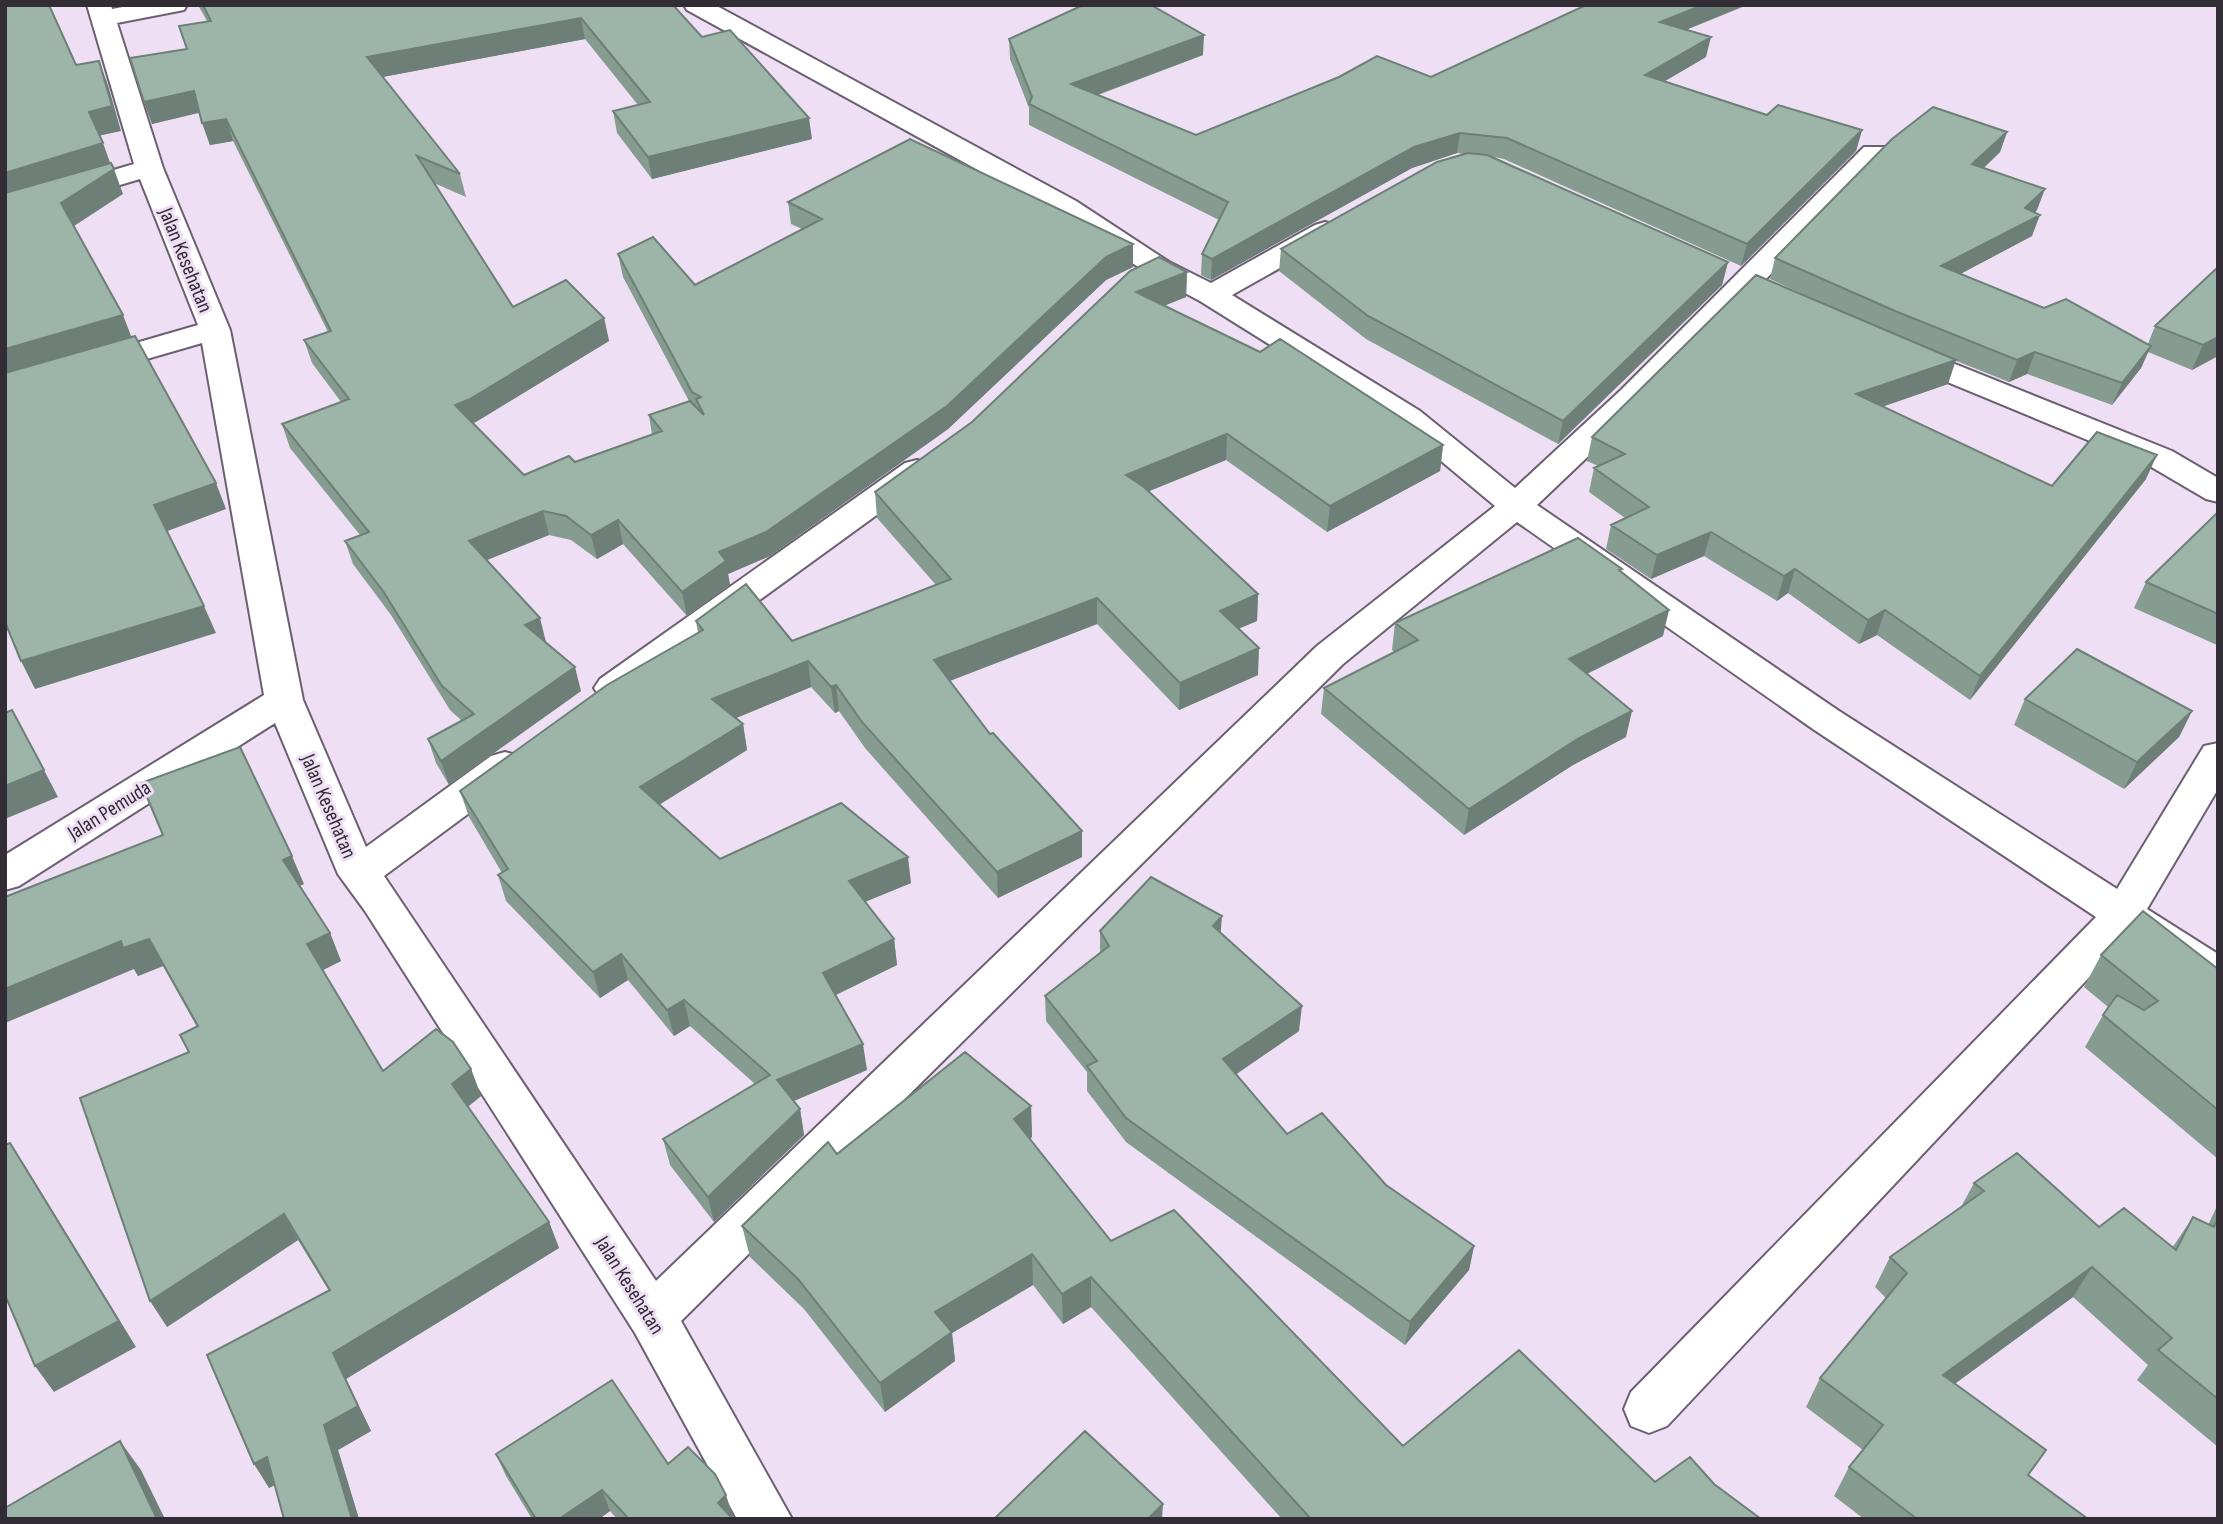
<svg xmlns="http://www.w3.org/2000/svg" width="2223" height="1524" font-family="'Sofia Sans Condensed',sans-serif">
  <rect width="100%" height="100%" fill="#efdff5"/>
  <g fill="none" stroke-linecap="round" stroke-linejoin="round">
    <g stroke="#6c5f71" stroke-width="4">
      <path id="minor" d="M87 5H111L112 9 133 5H187L184 10 117 23 163 168 230 330 303 700 366 847 491 756 505 752 519 756 524 766 519 776 384 876 656 1281 1317 646 1495 506 1398 425 1200 301 1149 274 1056 213 687 10 684 5H715L1076 201 1169 262 1211 283 1315 225 1325 222 1335 225 1339 231 1335 237 1232 295 1420 411 1515 488 1621 390 1864 147H1884L1888 153 1884 159 1643 404 1537 505 1839 711 2117 889 2204 746 2218 743V789L2147 909 2218 954V993L2203 988 2127 937 1667 1426 1649 1433 1631 1426 1624 1409 1631 1392 2096 917 1813 729 1517 522 1343 664 681 1321 792 1519H737L635 1333 365 911 338 874 275 723 19 886 5 890V855L264 695 202 343 5 400V381L198 325 140 179 5 219V202L134 164Z
        M1905 344 2172 451 2218 478V502L2206 499 2148 465 1894 360 1890 353 1894 346Z
        M917 460 929 463 934 470 929 477 626 697 613 701 600 697 594 688 600 679 905 463Z"/>
    </g>
    <use href="#minor" fill="#fff" fill-rule="evenodd"/>
  </g>
  <path fill="#869c90" d="M198 5H673L702 37 812 139 652 179 617 133 613 111 638 105 585 39 382 77 460 174 466 197 434 183 513 307 604 318 609 341 473 423 524 475 575 462 652 435 649 415 689 401 623 277 618 254 695 285 802 229 791 224 788 202 1133 244V267L1106 280 948 429 770 556 728 574 730 585 687 616 623 544 597 559 571 540 549 535 486 560 581 691 449 785 436 763 428 739 462 721 450 710 391 615 353 564 345 541 360 535 290 448 282 424 341 402 312 363 304 340 328 332 233 141 210 145 199 113 152 124 144 102 187 49 207 21Z
    M1745 6 1686 30 1706 57 1665 81 1767 115 1862 130 1856 151 1741 266 1504 159 1494 157 1728 262 1722 285 1558 444 1366 339 1279 271 1281 249 1464 154 1457 153 1412 168 1211 280 1201 275 1202 254 1219 220 1029 125V108L1010 59 1009 39 1203 55 1098 95 1196 135 1431 77Z
    M2007 132 2000 152 1984 168 2037 210 2035 212 2032 236 1960 274 2044 308 2148 344 2155 326 2218 267V356L2192 370 2148 352 2141 368 2112 405 2027 374 2009 382 1949 358 1948 384 1882 407 2052 486 2146 479 1970 700 1877 635 1859 644 1788 593 1777 601 1704 556 1651 579 1606 549 1611 525 1625 518 1589 492 1594 468 1598 466 1587 461 1592 437 1831 307 1770 279 1775 258Z
    M1187 272 1186 297 1164 306 1443 445 1440 471 1327 532 1226 460 1148 491 1258 594 1257 621 1239 628 1258 675 1179 710 1097 624 950 681 1082 857 998 898 865 748 839 711 835 713 811 687 736 718 743 724 747 750 660 804 720 859 911 883 865 902 894 939 897 965 836 995 867 1070 793 1101 800 1109 804 1135 714 1222 670 1165 663 1139 755 1084 690 1026 674 1036 628 980 600 998 506 901 498 875 502 873 469 817 460 791 698 633 696 621 792 641 936 585 877 518 875 492Z
    M2218 512V644L2217 645 2134 608 2146 582Z
    M1622 569 1621 572 1663 636 1587 674 1626 737 1573 765 1464 835 1321 714 1324 688 1395 652 1392 650 1395 623Z
    M2025 699 2192 711 2179 737 2124 789 2014 725Z
    M304 884 299 886 330 933 341 961 323 970 383 1071 471 1069 481 1096 468 1107 549 1222 559 1248 346 1379 371 1431 338 1450 359 1519H284L275 1485 269 1488 329 1291 298 1240 167 1327 189 1052 197 1027 163 966 138 976 134 969 5 897Z
    M1100 931 1220 933 1299 1031 1236 1074 1287 1134 1386 1185 1474 1246 1469 1270 1405 1345 1126 1142 1087 1091V1072L1046 1021 1045 996 1100 953Z
    M2101 955 2218 969V1159L2085 1047 2103 1015 2108 1007 2084 987Z
    M1031 1106 1032 1137 1030 1139 1111 1241 1403 1446 1655 1482 1714 1484 1761 1519H1282L1091 1307 1063 1324 1033 1285 952 1333 955 1361 885 1412 804 1309 750 1257 742 1226 837 1154Z
    M1974 1183 2099 1227 2172 1248 2193 1217 2208 1225 2218 1204V1447L2137 1380 2148 1365 2073 1297 1954 1384 2029 1475 2088 1519H1864L1834 1496 1849 1467 1863 1450 1806 1407 1820 1378 1886 1298 1875 1287 1890 1257 1961 1207Z
    M496 1454 668 1464 733 1516 731 1517 733 1519H617L610 1511 599 1519H532L506 1476Z"/>
  <path fill="#6d7f76" d="M1703 5H1746L1656 42 1660 22Z
    M581 18 585 39 372 79 367 57Z
    M1204 35 1203 55 1072 104 1071 84Z
    M1711 37 1706 57 1641 95 1645 75Z
    M99 61 108 85 121 131 98 136 89 112Z
    M194 91 201 112 152 124 144 102Z
    M809 118 812 139 652 179 648 157Z
    M226 119 233 141 210 145 202 123Z
    M1862 130 1856 151 1741 266 1747 244Z
    M2007 132 2000 152 1965 185 1972 164Z
    M1460 133 1457 153 1412 168 1211 280 1212 259 1414 147Z
    M103 143 112 168 5 201V173Z
    M114 169 123 194 71 228 61 203Z
    M2045 189 2037 210 2023 224 2040 215 2032 236 1934 288 1941 266 2025 208Z
    M1133 244V267L1106 280 948 429 770 556 728 574 730 585 687 616 682 592 719 552 1106 257Z
    M1728 262 1722 285 1558 444 1563 421Z
    M1187 272 1186 297 1135 317 1136 292Z
    M123 315 133 341 5 378V349Z
    M604 318 609 341 476 422 461 428 455 405Z
    M2218 337V356L2192 370 2203 345Z
    M2151 346 2141 368 2112 405 2122 383Z
    M2035 352 2027 374 2009 382 2017 360Z
    M1956 360 1948 384 1849 418 1856 394Z
    M1227 434 1226 460 1125 501 1126 475Z
    M1443 445 1440 471 1327 532 1330 506Z
    M2157 455 2146 479 1970 700 1980 676Z
    M216 483 226 509 165 532 154 505Z
    M543 511 549 535 475 565 469 541Z
    M618 520 623 544 597 559 591 535Z
    M1711 532 1704 556 1651 579 1657 555Z
    M1795 569 1788 593 1777 601 1784 576Z
    M1258 594 1257 621 1219 637 1220 611Z
    M1097 598V624L936 686 934 660Z
    M204 606 216 633 35 689 21 661Z
    M1669 610 1663 636 1564 685 1569 659Z
    M1885 610 1877 635 1859 644 1868 620Z
    M540 618 546 642 525 625Z
    M1259 648 1258 675 1179 710 1180 683Z
    M808 661 811 687 717 726 712 699Z
    M575 667 581 691 449 785 441 761Z
    M836 685 839 711 835 713 831 687Z
    M1632 711 1626 737 1573 765 1464 835 1469 809 1579 738Z
    M2192 711 2179 737 2124 789 2137 762Z
    M743 724 747 750 646 813 640 787Z
    M44 770 58 797 5 819V786Z
    M1082 831V857L998 898 997 872Z
    M292 856 304 884 295 888 283 860Z
    M908 857 911 883 852 907 849 881Z
    M1222 916 1220 941 1213 926Z
    M330 933 341 961 319 972 307 944Z
    M149 939 163 966 138 976 134 969 5 1023V989L121 941Z
    M894 939 897 965 827 999 823 973Z
    M621 954 628 980 600 998 593 972Z
    M684 1000 690 1026 674 1036 667 1010Z
    M1302 1006 1299 1031 1222 1084 1223 1059Z
    M863 1044 867 1070 782 1106 777 1080Z
    M471 1069 481 1096 462 1111 452 1084Z
    M1031 1106 1032 1137 1016 1150 1014 1119Z
    M800 1109 804 1135 714 1222 708 1197Z
    M10 1143 27 1169 136 1347 54 1392 35 1366Z
    M284 1214 298 1240 167 1327 150 1301Z
    M549 1222 559 1248 346 1379 371 1431 338 1450 359 1519H352L324 1425 333 1353Z
    M1474 1246 1469 1270 1405 1345 1410 1322Z
    M1032 1254 1033 1285 952 1333 955 1361 885 1412 880 1383 935 1312Z
    M2092 1267 2073 1297 1926 1405 1943 1375Z
    M1091 1277V1307L1063 1324 1062 1294Z
    M120 1441 141 1470 165 1519H157Z
    M267 1457 282 1481 269 1488 254 1464Z
    M602 1490 610 1511 599 1519H559Z
    M726 1495 733 1516 730 1519 718 1503Z
    M1163 1504 1162 1519H1148Z"/>
  <path fill="#9cb5a8" stroke="#6d7f76" stroke-width="2" d="M5 5H49L76 65 99 61 112 106 89 112 103 143 5 173Z
    M203 5H673L702 37 730 30 809 118 648 157 613 111 650 102 581 18 367 57 460 174 417 156 513 307 566 280 604 318 470 399 455 405 524 475 569 456 575 462 662 431 649 415 690 401 704 415 696 399 701 397 692 392 618 254 653 237 695 285 822 219 788 202 910 139 1133 244 1106 257 947 406 766 532 719 552 726 561 682 592 618 520 591 535 566 516 543 511 469 541 540 618 525 625 575 667 441 761 428 739 474 714 442 686 383 591 345 541 369 532 282 424 349 399 304 340 331 331 226 119 202 123 194 91 144 102 130 58 187 49 179 26 211 21Z
    M1083 5H1151L1204 35 1071 84 1196 135 1339 77 1377 56 1431 77 1586 5H1703L1660 22 1711 37 1645 75 1767 115 1778 105 1862 130 1747 244 1507 138 1460 133 1414 147 1212 259 1202 254 1228 202 1029 104 1032 97 1009 39Z
    M1933 107 2007 132 1972 164 2045 189 2025 208 2040 215 1941 266 2044 308 2066 299 2151 346 2122 383 2035 352 2017 360 1895 311 1775 258 1892 139Z
    M1468 153 1487 155 1728 262 1563 421 1368 316 1281 249 1437 162Z
    M111 163 114 169 61 203 123 315 5 349V193Z
    M1159 257 1187 272 1136 292 1260 352 1280 339 1443 445 1330 506 1227 434 1126 475 1144 487 1258 594 1220 611 1259 648 1180 683 1097 598 934 660 990 734 993 733 1082 831 997 872 862 722 836 685 831 687 808 661 712 699 743 724 640 787 720 859 841 803 908 857 849 881 894 939 823 973 863 1044 777 1080 800 1109 708 1197 663 1139 770 1075 684 1000 667 1010 621 954 593 972 498 875 508 869 460 791 607 685 703 630 696 621 746 584 792 641 951 579 875 492 972 422 1130 271Z
    M2218 267V337L2203 345 2155 326Z
    M1756 275 1956 360 1856 394 2052 486 2097 432 2157 455 1980 676 1885 610 1868 620 1795 569 1784 576 1711 532 1657 555 1611 525 1649 507 1594 468 1625 454 1592 437Z
    M135 336 216 483 154 505 204 606 21 661 5 622V373Z
    M2218 512V614L2146 582Z
    M1578 538 1622 569 1619 570 1669 610 1569 659 1632 711 1579 738 1469 809 1324 688 1418 640 1395 623Z
    M2077 649 2192 711 2137 762 2025 699Z
    M12 710 44 770 5 786V713Z
    M240 747 292 856 283 860 330 933 307 944 383 1071 436 1029 453 1042 471 1069 452 1084 549 1222 333 1353 358 1406 324 1425 352 1519H284L267 1457 254 1464 207 1355 330 1290 284 1214 150 1301 80 1098 189 1052 180 1035 198 1026 149 939 123 948 121 941 5 989V897L163 835 141 783Z
    M1151 877 1222 916 1213 926 1302 1006 1223 1059 1287 1134 1322 1113 1386 1185 1474 1246 1410 1322 1126 1118 1087 1066 1097 1061 1045 996 1109 946 1100 931Z
    M2143 911 2218 969V1110L2103 1015 2117 995 2144 1010 2158 1001 2101 955Z
    M965 1052 1031 1106 1014 1119 1111 1241 1174 1210 1403 1446 1519 1350 1655 1482 1690 1457 1714 1484 1761 1519H1311L1091 1277 1062 1294 1032 1254 935 1312 952 1332 880 1383 798 1279 742 1226 828 1142 837 1154Z
    M10 1143 119 1321 35 1366 5 1295V1145Z
    M2017 1153 2099 1227 2124 1208 2176 1250 2193 1217 2214 1227 2218 1219V1399L2158 1350 2172 1338 2092 1267 1943 1375 2046 1450 2028 1475 2088 1519H1917L1849 1467 1883 1425 1820 1378 1907 1273 1890 1257 1984 1191 1974 1183Z
    M612 1380 668 1464 688 1447 715 1474 726 1495 718 1503 733 1519H629L602 1490 559 1519H536L496 1454Z
    M1085 1431 1163 1504 1148 1519H994Z
    M120 1441 157 1519H5V1508Z"/>
  <g text-anchor="middle" stroke-width="6" stroke-linejoin="round" paint-order="stroke">
    <g font-size="21" fill="#322c34" stroke="#efdff5">
      <text transform="translate(186 260) rotate(68)" y="7">Jalan Kesehatan</text>
      <text transform="translate(329 806) rotate(67)" y="7">Jalan Kesehatan</text>
      <text transform="translate(109 810) rotate(-32)" y="7">Jalan Pemuda</text>
      <text transform="translate(630 1285) rotate(58)" y="7">Jalan Kesehatan</text>
    </g>
  </g>
  <rect width="2223" height="1524" fill="none" stroke="#322c34" stroke-width="14"/>
</svg>
